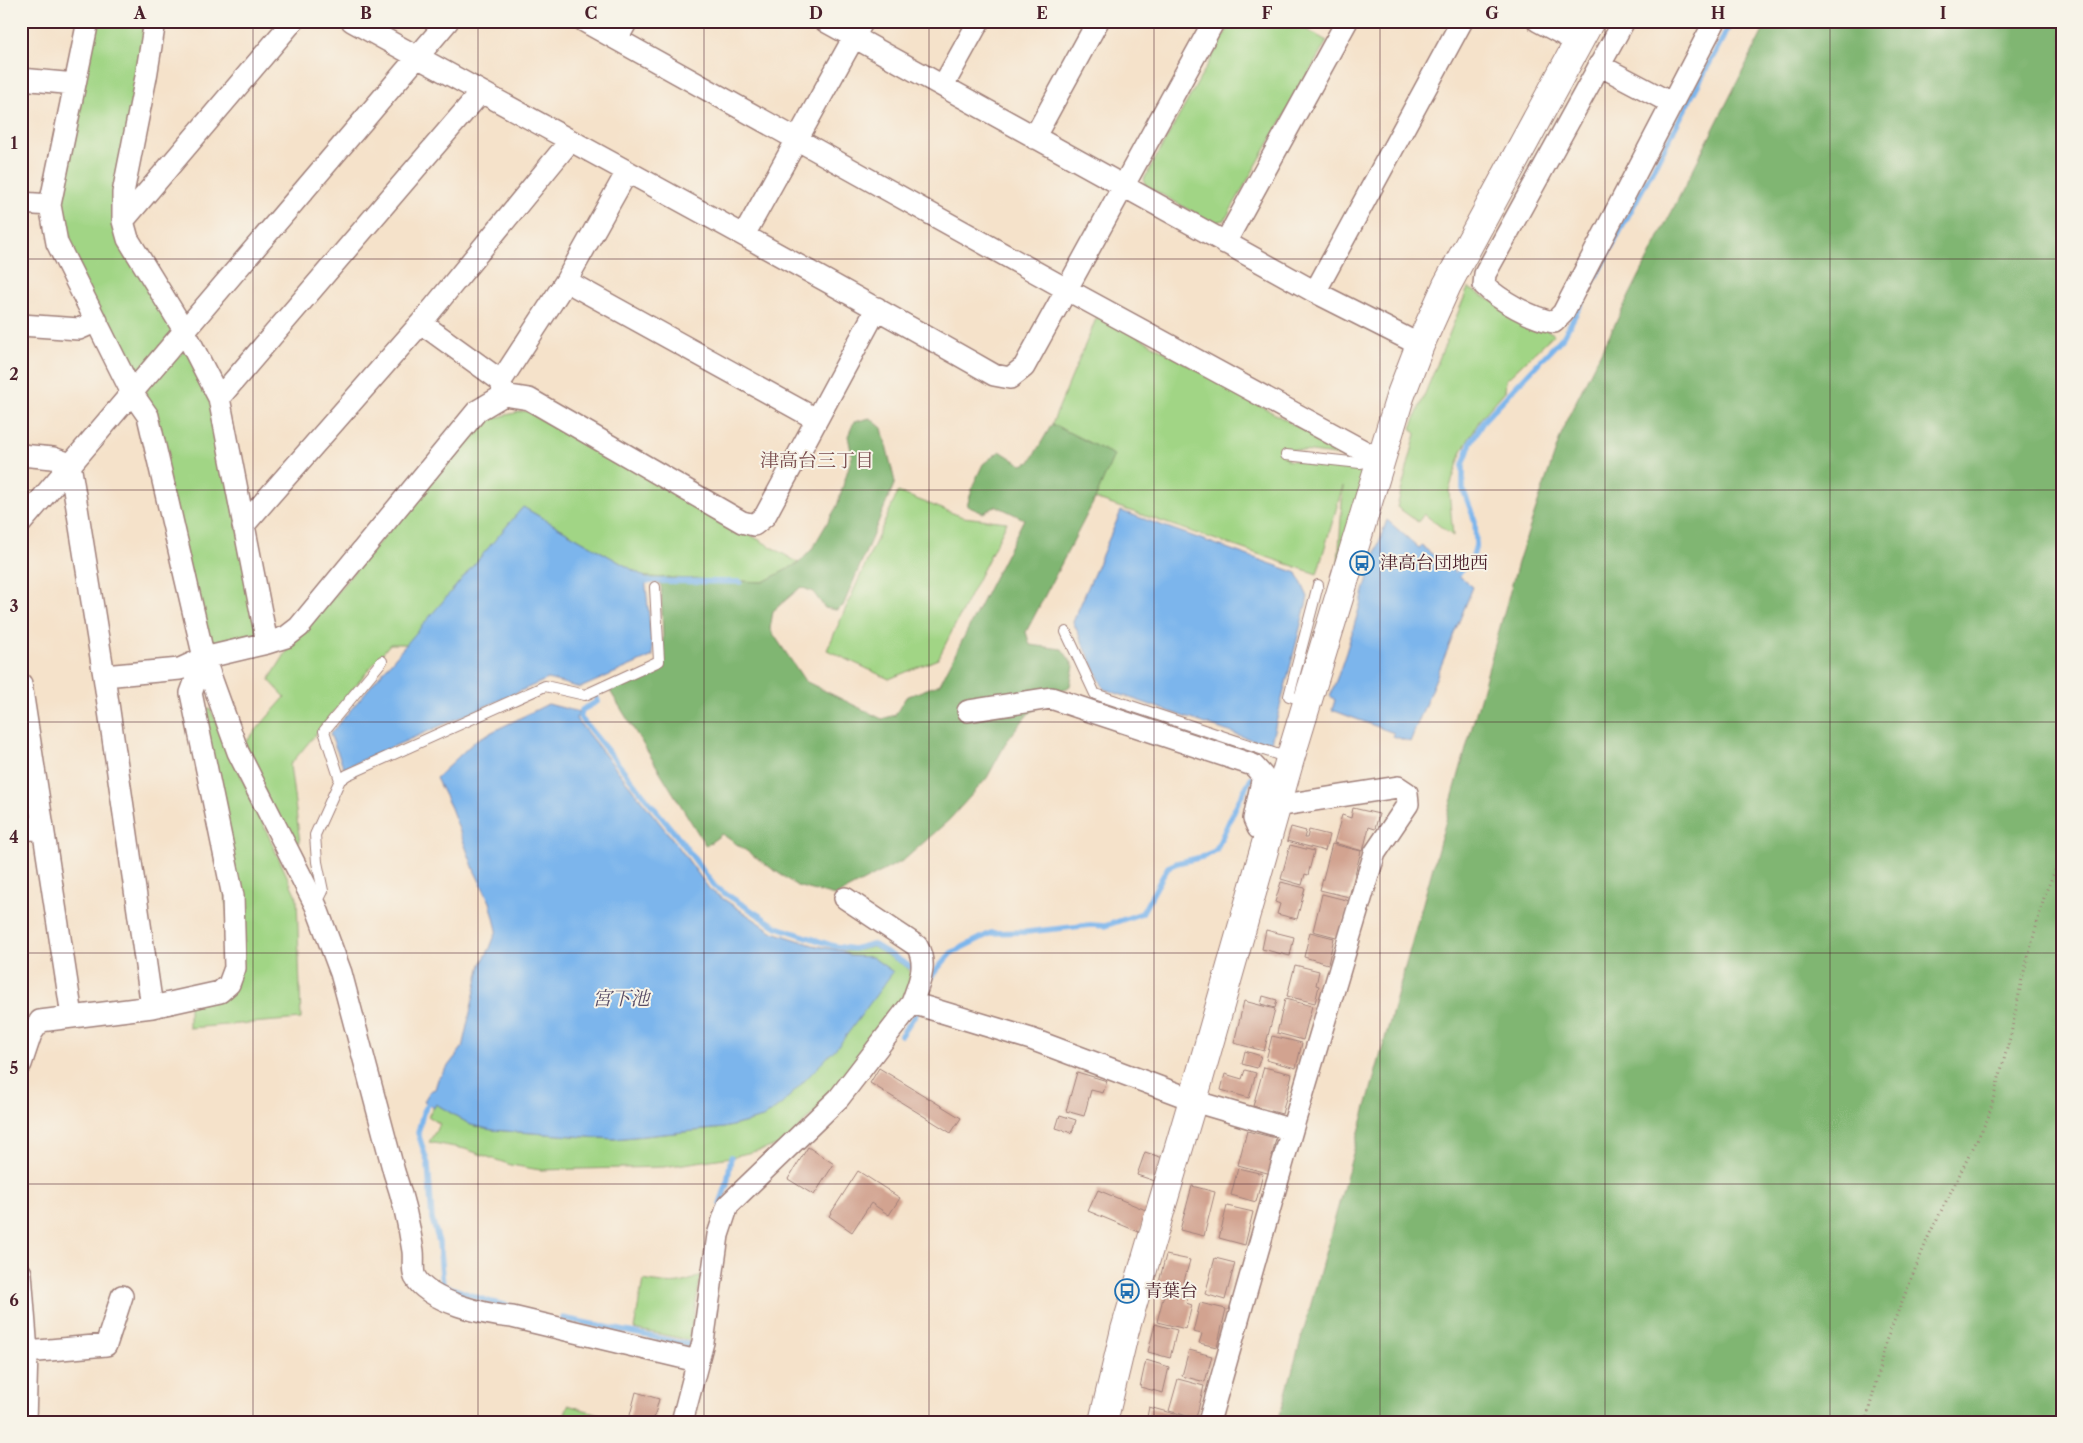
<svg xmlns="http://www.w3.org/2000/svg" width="2083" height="1443" font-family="'Libre Caslon Text','Noto Serif JP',serif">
  <rect width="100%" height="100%" fill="#f7f3e8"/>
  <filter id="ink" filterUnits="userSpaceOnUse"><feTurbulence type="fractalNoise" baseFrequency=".02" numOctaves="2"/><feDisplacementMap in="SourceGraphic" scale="10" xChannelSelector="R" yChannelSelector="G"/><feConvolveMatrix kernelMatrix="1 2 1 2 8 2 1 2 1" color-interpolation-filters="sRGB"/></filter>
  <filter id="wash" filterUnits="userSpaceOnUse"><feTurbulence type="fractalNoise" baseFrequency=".0096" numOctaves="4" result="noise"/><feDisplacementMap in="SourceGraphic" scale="20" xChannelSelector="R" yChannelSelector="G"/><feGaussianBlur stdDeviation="1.12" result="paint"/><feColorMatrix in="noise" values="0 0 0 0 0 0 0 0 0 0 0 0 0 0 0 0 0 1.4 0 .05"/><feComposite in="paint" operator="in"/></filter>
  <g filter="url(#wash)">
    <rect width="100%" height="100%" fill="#f5e2ca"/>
    <path fill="#a1d585" stroke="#767a58" d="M93 21H149L117 192 172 322V331L140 371 132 367 102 318 63 243 58 206Z
      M1232 21H1291L1327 41 1225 220 1212 223 1145 185 1144 179Z
      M1468 288 1554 334 1506 380 1505 391 1481 418 1462 451 1449 490 1453 536 1424 514 1418 522 1397 507 1416 434 1411 428Z
      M1098 314 1351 457 1288 449 1287 460 1362 468 1364 473 1338 566 1343 486 1317 574 1095 499 1113 455 1052 424Z
      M181 349H190L214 401 259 629 254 637 214 647 208 641 144 400 148 386Z
      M523 411 538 412 799 563 763 582 645 577 523 507 407 644H390L290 765 300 842 288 844 244 744 285 697 269 680 289 648 477 428 494 418Z
      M898 492 963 517 1007 522 938 659 889 679 827 650Z
      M206 708 211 710 297 898 301 1019 189 1028V1003L236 986 205 713Z
      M873 947 908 968 913 978 903 998 835 1093 781 1145 731 1157 663 1167 540 1170 511 1165 465 1149 429 1142 440 1124 428 1116 436 1104 471 1125 492 1130 614 1139 724 1128 762 1118 782 1104 893 972 872 957 850 956 842 951H855Z
      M701 1275 689 1340 634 1329 643 1280C667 1284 679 1287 701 1275Z
      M568 1405 625 1422H562Z"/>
    <path fill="#80b672" stroke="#656a4e" d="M1768 21H2062V1422H1278L1519 559 1565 423Z
      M870 418 882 428 895 482 843 606 836 610 825 608 813 592 801 587 773 611 770 629 805 681 882 719 895 715 906 697 940 684 1024 519 997 506 983 513 967 506 974 483 983 464 1000 451 1022 465 1030 462 1052 424 1114 455 1095 499 1026 632 1030 645 1062 649 1074 666 1070 686 1028 714 1007 741 987 778 949 820 904 860 835 896 797 886 722 834 706 846 610 691 664 664 661 585 645 577 763 582 799 563 812 549 837 506 852 456 848 436 854 422Z"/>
    <path fill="#7bb5ec" stroke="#626a8c" d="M523 507 645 577 653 656 580 688 548 679 344 768 330 734Z
      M1121 511 1297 573 1308 597 1270 746 1104 689 1073 622Z
      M1387 520 1419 548 1422 546 1473 587 1410 742 1393 736 1394 733 1332 710 1335 700 1330 696C1354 639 1365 577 1387 520Z
      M548 704 579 712 576 719 675 842 710 890 773 932 813 945 842 951 850 956 872 957 893 972 840 1044 782 1104 763 1118 724 1128 614 1139 492 1130 471 1125 436 1104 434 1108 424 1101 430 1091 435 1089 438 1079 462 1048 481 964 490 948 497 930 490 902 475 872 451 808 436 778 476 740Z"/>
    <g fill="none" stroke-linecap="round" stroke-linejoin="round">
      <path stroke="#7bb5ec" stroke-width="5.5" d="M1453 579 1472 560 1476 545 1475 521 1463 489V465L1471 442 1484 420 1564 336 1732 21
        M641 581 740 582
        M596 697 598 701 582 710 580 717 681 841 715 887 777 927 834 946 853 949 873 944 916 970
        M928 980 951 953 991 933 1027 932 1091 925 1105 926 1142 913 1168 867 1177 863 1206 856 1216 850 1238 802 1251 778
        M901 1035 919 1010
        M432 1098 423 1113 418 1133 428 1164 432 1219 439 1242 443 1285 491 1302 517 1308
        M720 1204 727 1184 731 1157
        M563 1318 691 1345"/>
    </g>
    <g id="blocks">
      <path fill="#d2a390" d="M1353 808 1379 814 1375 829 1369 827 1363 851 1334 843 1342 815 1351 818Z
        M1291 827 1306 831 1304 838H1307L1309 830 1329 835 1325 851 1287 841Z
        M1332 844 1361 851 1349 897 1320 890Z
        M1290 845 1314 851 1308 875 1305 874 1302 885 1281 879Z
        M1281 882 1305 888 1297 919 1277 914 1280 904 1275 902Z
        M1322 894 1350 901 1340 938 1313 931Z
        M1266 930 1294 937 1290 956 1262 949Z
        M1310 932 1334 938 1328 964 1304 957Z
        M1295 965 1319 971 1316 985 1319 986 1315 1003 1287 996Z
        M1263 996 1277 1000 1275 1008 1261 1004Z
        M1285 999 1312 1006 1303 1040 1277 1033Z
        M1244 1001 1275 1009 1264 1051 1234 1043Z
        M1272 1036 1302 1043 1296 1068 1266 1060Z
        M1245 1051 1261 1056 1257 1068 1242 1064Z
        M1264 1067 1292 1074 1282 1114 1253 1106Z
        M879 1068 961 1118 951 1133 870 1083Z
        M1245 1070 1256 1073 1249 1098 1221 1090 1225 1074 1242 1079Z
        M1077 1072 1107 1081 1103 1093 1091 1090 1084 1116 1066 1111Z
        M1060 1115 1076 1120 1072 1133 1056 1128Z
        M1247 1131 1276 1138 1272 1156 1275 1157 1271 1174 1238 1165Z
        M808 1147 834 1164 814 1195 788 1179Z
        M1145 1152 1163 1158 1155 1181 1137 1175Z
        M1238 1168 1263 1174 1256 1202 1231 1195Z
        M858 1171 900 1198 889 1215 871 1203 852 1232 829 1216Z
        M1192 1186 1215 1192 1204 1236 1180 1230Z
        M1098 1190 1148 1211 1139 1232 1088 1211Z
        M1227 1206 1253 1212 1245 1245 1219 1238Z
        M1166 1255 1190 1260 1182 1288 1159 1282Z
        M1215 1258 1235 1263 1225 1300 1205 1294Z
        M1165 1290 1188 1296 1186 1303 1192 1305 1186 1329 1157 1322Z
        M1200 1303 1226 1309 1217 1347 1199 1343 1202 1334 1193 1332Z
        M1155 1324 1177 1330 1170 1358 1148 1352Z
        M1189 1350 1212 1356 1205 1382 1182 1376Z
        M1146 1360 1169 1367 1163 1393 1140 1387Z
        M1178 1379 1204 1386 1196 1418 1169 1411Z
        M636 1392 659 1399 653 1422H637L629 1419Z
        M1149 1407 1193 1419 1192 1422H1146Z"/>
    </g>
  </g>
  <g filter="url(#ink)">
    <use href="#blocks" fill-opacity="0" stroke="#a0807a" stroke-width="1"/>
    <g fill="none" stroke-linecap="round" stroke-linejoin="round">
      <g stroke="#a0807a" stroke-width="12">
        <path id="lane" d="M1286 455 1360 463 1377 460
          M1066 632 1095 694 1288 758
          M1306 701 1289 696 1318 585
          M340 780 324 731 382 661
          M316 905 323 891 317 862 315 835 340 780 347 775 545 686 585 695 659 661 655 587"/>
      </g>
      <g stroke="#a0807a" stroke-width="24">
        <path id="street" d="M88 21 50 205 57 243 132 393 148 416 204 658 238 752 316 906 341 973 394 1172C403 1198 409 1224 413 1251 414 1258 412 1271 415 1277 429 1302 486 1315 512 1317L697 1361
          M155 21 146 77 123 193V221L128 239 184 330 219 398 267 643
          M352 21C566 139 782 254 994 375L1010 378 1024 367 1214 21
          M584 21 1066 289 1380 460
          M825 21 1315 292 1420 345
          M1538 21 1579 43
          M1624 21 1485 274 1484 285C1499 300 1533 319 1554 322L1563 313 1715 21
          M617 39 627 21
          M1599 65 1671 103
          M21 79 75 84
          M943 86 979 21
          M1034 138 1098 21
          M21 203 50 205
          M123 221 293 21
          M744 235 863 21
          M1225 243 1347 21
          M566 281 816 419
          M1315 292 1462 21
          M421 323 501 381
          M21 325 79 329 97 321
          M504 395 501 381 566 281 627 172
          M219 398 481 92
          M21 455 53 458 70 464 104 676 152 1007
          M21 523 448 21
          M243 526 421 323 570 141
          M104 676 180 669 204 658 267 643 286 637 299 627 477 411 504 395 529 399 742 522 754 525 765 516 877 308
          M21 684 72 1016
          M968 711 1051 698 1253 765 1263 776 1254 819 1258 828 1270 833
          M21 830 42 828
          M845 898 917 946C928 965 919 983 912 1003
          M21 1064 31 1034 40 1021 152 1007 220 992 229 984 235 968 233 896 191 693 204 658
          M21 1273 27 1352 25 1422
          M27 1352 106 1345 122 1296
          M682 1422 703 1342 718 1235 728 1205 839 1098 912 1003 1031 1039 1207 1105 1292 1130
          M1209 1422 1292 1130 1368 875 1375 853 1408 804 1407 793 1398 787 1277 806"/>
      </g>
      <g stroke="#a0807a" stroke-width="30">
        <path id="secondary" d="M1103 1422 1125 1330 1193 1100 1290 759 1400 397 1420 345 1447 285 1590 21"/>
      </g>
      <path stroke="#a0807a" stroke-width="3" stroke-dasharray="1 4" stroke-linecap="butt" d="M1866 1422 1886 1341 1929 1235 1988 1118 2011 1034 2022 979 2045 894 2062 854"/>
      <use href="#lane" stroke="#fff" stroke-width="10"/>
      <use href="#street" stroke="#fff" stroke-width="21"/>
      <use href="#secondary" stroke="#fff" stroke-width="28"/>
    </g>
  </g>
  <path fill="none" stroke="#4a1f2b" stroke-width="1" stroke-opacity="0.55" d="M253 21V1422M478 21V1422M704 21V1422M929 21V1422M1154 21V1422M1380 21V1422M1605 21V1422M1830 21V1422M21 259H2062M21 490H2062M21 722H2062M21 953H2062M21 1184H2062"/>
  <defs>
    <g id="bus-ring" transform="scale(1.25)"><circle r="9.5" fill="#f7f3e8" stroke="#1f6fb2" stroke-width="1.5"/><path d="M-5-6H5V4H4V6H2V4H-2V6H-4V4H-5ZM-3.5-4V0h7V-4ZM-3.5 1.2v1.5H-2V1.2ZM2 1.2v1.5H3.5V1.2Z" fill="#1f6fb2"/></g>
  </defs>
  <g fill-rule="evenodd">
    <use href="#bus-ring" x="1362" y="563"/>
    <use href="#bus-ring" x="1127" y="1291"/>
  </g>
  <g text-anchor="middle" stroke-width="4" stroke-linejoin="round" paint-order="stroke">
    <g font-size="18" fill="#4a1f2b" stroke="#f7f3e8" text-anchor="start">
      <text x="1380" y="569">津高台団地西</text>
      <text x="1144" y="1297">青葉台</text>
    </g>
    <g font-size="19" fill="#7a4d4e" stroke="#f7f3e8">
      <text x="817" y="467">津高台三丁目</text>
    </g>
    <g font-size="19" font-style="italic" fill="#594c65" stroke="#f7f3e8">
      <text x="621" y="1005">宮下池</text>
    </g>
  </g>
  <rect width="2083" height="1443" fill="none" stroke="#f7f3e8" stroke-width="55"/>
  <rect x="28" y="28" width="2028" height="1388" fill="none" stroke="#4a1f2b" stroke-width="2"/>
  <g font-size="16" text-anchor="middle" font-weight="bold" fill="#4a1f2b">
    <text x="140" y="19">A</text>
    <text x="366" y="19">B</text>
    <text x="591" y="19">C</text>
    <text x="816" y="19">D</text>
    <text x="1042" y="19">E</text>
    <text x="1267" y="19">F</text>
    <text x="1492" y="19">G</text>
    <text x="1718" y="19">H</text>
    <text x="1943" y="19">I</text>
    <text x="14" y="149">1</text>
    <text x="14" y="380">2</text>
    <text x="14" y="612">3</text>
    <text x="14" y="843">4</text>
    <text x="14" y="1074">5</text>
    <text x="14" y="1306">6</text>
  </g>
</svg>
